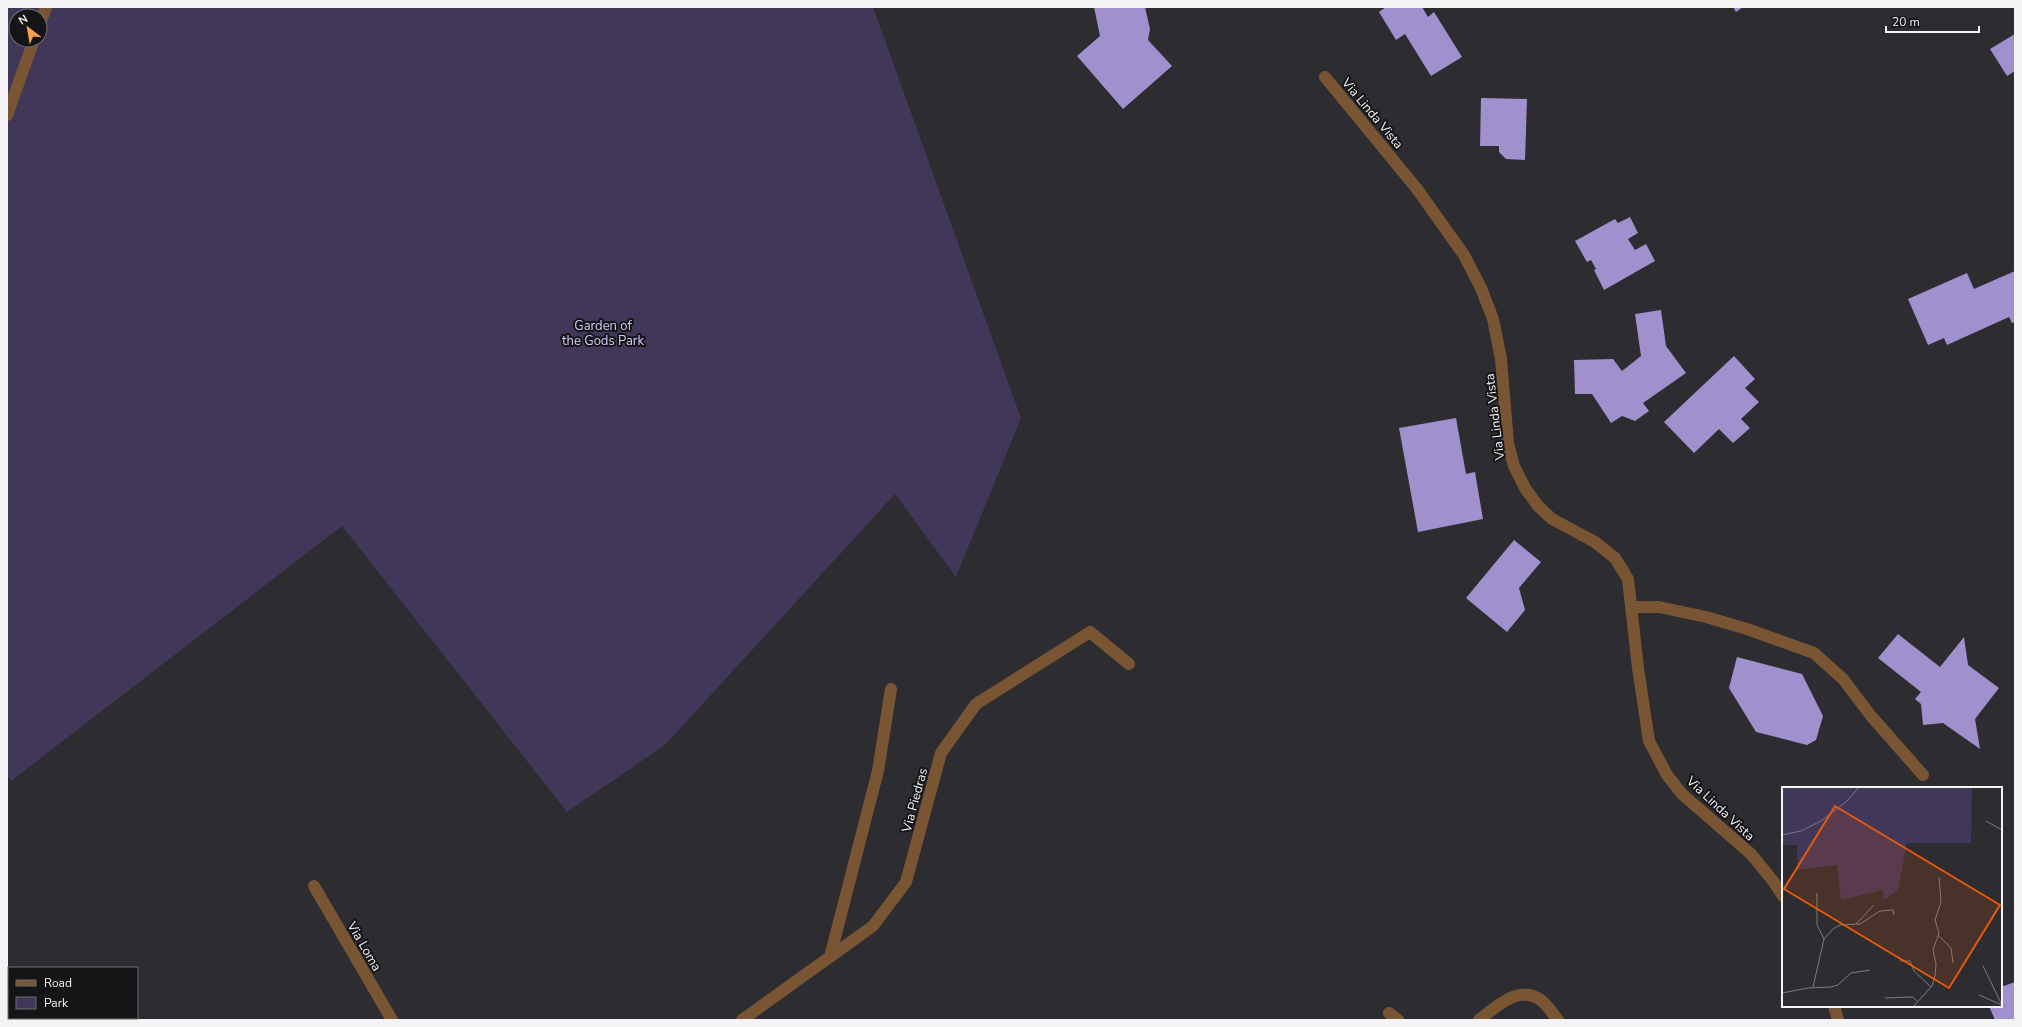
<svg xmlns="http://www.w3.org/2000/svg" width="2022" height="1027" font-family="'Nunito Sans',sans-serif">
  <rect width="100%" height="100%" fill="#2d2c30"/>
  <path fill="#403759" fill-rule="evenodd" d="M7 7H873L1021 418 956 577 895 494 665 745 567 812 342 526 11 781 7 775ZM16 16H40V40H16Z"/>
  <path fill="#a091ce" d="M1094 7H1145L1150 29 1148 40 1172 66 1123 109 1077 56 1100 36Z
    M1386 7H1422L1428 17 1434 12 1462 57 1431 76 1405 34 1396 40 1379 12Z
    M1733 7H1743L1736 12Z
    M2015 34V71L2007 76 1990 49Z
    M1481 98 1527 99 1525 160 1506 159 1499 152V146H1480Z
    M1630 217 1638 233 1628 239 1635 250 1646 244 1655 261 1604 290 1594 270 1596 269 1591 260 1587 262 1575 241 1615 219 1618 223Z
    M2015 271V322L2012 323 2009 317 1947 345 1944 338 1928 345 1908 299 1967 273 1974 289Z
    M1661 310 1666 346 1686 373 1643 403 1649 411 1635 421 1622 416 1611 423 1592 394H1575L1574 360 1613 359 1622 371 1641 356 1635 314Z
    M1734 356 1755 379 1745 388 1759 402 1741 419 1750 428 1733 443 1719 429 1694 453 1664 422Z
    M1456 418 1466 474 1475 472 1483 519 1418 532 1399 428Z
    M1514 540 1541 562 1519 588 1525 610 1507 632 1466 598Z
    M1898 634 1940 667 1964 637 1968 665 1999 688 1975 719 1980 749 1943 723 1923 725 1921 704 1915 699 1921 692 1878 658Z
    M1737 657 1802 674 1823 716 1816 740 1807 745 1756 732 1729 688Z
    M2015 982V1020H1995L1989 1006H2001V987Z"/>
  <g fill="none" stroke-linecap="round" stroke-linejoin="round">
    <path stroke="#795534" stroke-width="12" d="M40 24 46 7
      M1325 77 1417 189 1464 255 1481 288 1493 319 1501 359 1508 443 1514 466 1525 488 1538 506 1552 519 1595 542 1615 558 1628 579 1638 668 1649 741 1667 775 1682 794 1751 854 1773 881 1783 896
      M7 115 34 40
      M1631 607H1659L1706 617 1747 629 1814 653 1843 679 1871 716 1923 775
      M314 886 392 1020
      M830 957 878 771 891 689
      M1834 1006 1838 1020
      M1389 1013 1398 1020
      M742 1020 873 926 906 882 941 753 976 704 1090 632 1129 664
      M1479 1020C1496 1007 1520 983 1542 1001 1548 1006 1553 1014 1558 1020"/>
  </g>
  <g text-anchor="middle" stroke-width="4" stroke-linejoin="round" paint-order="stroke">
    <g font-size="13" fill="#f4f3f6" stroke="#151517">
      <text transform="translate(1373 113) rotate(50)" y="5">Via Linda Vista</text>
      <text transform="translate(1494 417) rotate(-97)" y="5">Via Linda Vista</text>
      <text transform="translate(914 800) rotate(-75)" y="5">Via Piedras</text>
      <text transform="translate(1721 808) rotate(43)" y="5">Via Linda Vista</text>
      <text transform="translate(365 946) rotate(60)" y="5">Via Loma</text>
    </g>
    <g font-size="13" fill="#d5c9fc" stroke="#151517">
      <text x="603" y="330">Garden of<tspan x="603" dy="15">the Gods Park</tspan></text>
    </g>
  </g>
  <g transform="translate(1782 787)">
    <rect width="220" height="220" fill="#2d2c30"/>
    <path d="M0 0H190L189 56H125L116 103 102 113 101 103 59 113 55 78 15 83V58H0Z" fill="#403759"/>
    <path fill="none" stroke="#7d7c7f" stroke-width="1" d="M204 34 220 43M0 48 19 44 39 34 65 14 77 0M35 106V138L42 152M74 137 92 118M156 148 169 161 171 176M116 169 119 174H128L132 184 149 200M201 179 220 218M31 200 42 152 51 142 58 138 78 137 98 124 111 123 112 128M0 206 26 201 49 200 56 198 69 186 88 183M197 208 220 218M103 211 131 210 135 214M131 220 150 199 153 189 154 177 151 163 157 146 153 133 159 115 157 90"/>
    <path fill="#e8590c" fill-opacity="0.15" stroke="#e8590c" stroke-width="2" d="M53 19 218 118 167 201 2 102Z"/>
    <rect width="220" height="220" fill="none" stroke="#f4f3f6" stroke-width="2"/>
  </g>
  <rect width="2022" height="1027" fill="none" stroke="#f4f3f6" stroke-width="16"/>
  <rect x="8" y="967" width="130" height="52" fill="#151517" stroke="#6e6e70"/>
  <rect x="16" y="980" width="20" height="6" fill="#795534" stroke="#6e6e70"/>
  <text x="44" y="987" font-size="12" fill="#f4f3f6">Road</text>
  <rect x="16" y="997" width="20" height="12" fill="#403759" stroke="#6e6e70"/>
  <text x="44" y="1007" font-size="12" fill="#f4f3f6">Park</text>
  <g transform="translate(28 28) rotate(329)"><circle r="19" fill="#151517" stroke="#6e6e70"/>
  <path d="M0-3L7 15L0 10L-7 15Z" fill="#f8a04b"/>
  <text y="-6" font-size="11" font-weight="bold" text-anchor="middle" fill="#f4f3f6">N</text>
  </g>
  <path d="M1886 26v6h93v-6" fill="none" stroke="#f4f3f6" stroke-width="2"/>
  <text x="1892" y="26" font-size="12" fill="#f4f3f6" stroke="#151517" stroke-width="3" paint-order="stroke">20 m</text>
</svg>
